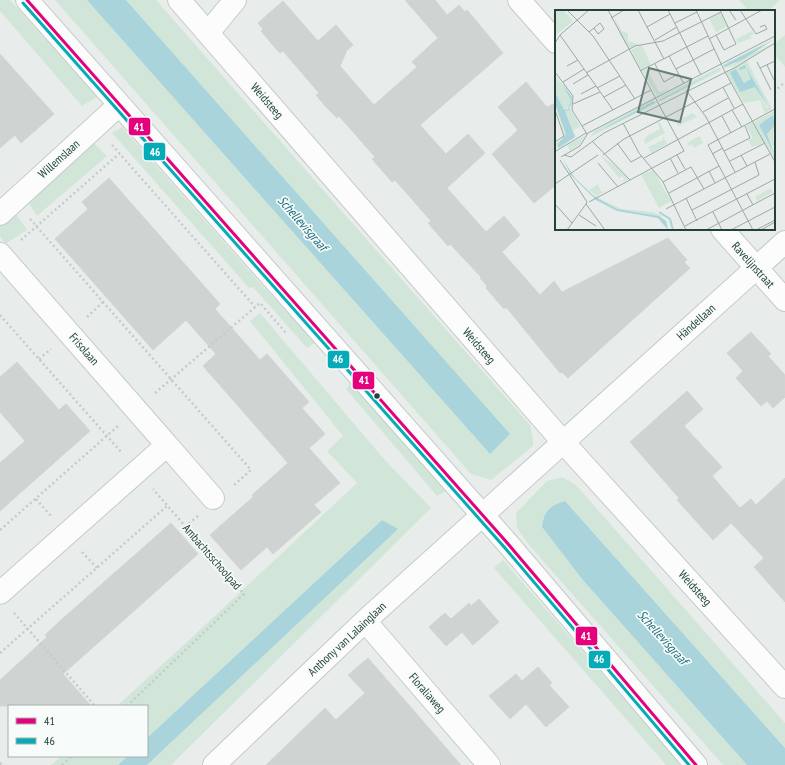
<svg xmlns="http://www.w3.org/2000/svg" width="785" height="765" font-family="'PT Sans Narrow',sans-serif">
  <rect width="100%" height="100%" fill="#e8edeb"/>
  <path fill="#d1e6d8" d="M0 0H10L97 97 82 106 0 11Z
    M55 0H87L490 454 509 434 126 0H156L530 425 533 438V446L491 480 471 474Z
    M739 0H780L768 11H749Z
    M785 35V67L774 54V44Z
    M122 127 260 283 316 342 307 348 253 287 249 288 112 133Z
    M92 141 107 156 37 216 28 202Z
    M15 212 27 230 5 244 0 236V224Z
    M260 313 384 459 431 508 171 765H147L397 529 382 520 147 738V706H117L188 641 357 483 327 451 343 436 250 321Z
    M352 381 446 491 437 496 346 389Z
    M562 477 576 485 785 723V748L565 501C550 505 544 511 542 527L582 579 747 765H723L529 545 517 528 516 513 547 481Z
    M503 560 682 765H666L494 568Z
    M61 756H128L118 765H51Z"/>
  <path fill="#a9d4db" d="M87 0H126L510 434 490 454Z
    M565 501 785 748V765H747L582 579 542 527C544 511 550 505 565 501Z
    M382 520 398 529 147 765H118L128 756H147V738Z"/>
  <path fill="#cfd4d2" stroke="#d1d6d4" d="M405 0H435L447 15 459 5 465 12 467 10 503 53 420 125 446 154 468 134 485 153 447 188 486 232 504 216 520 235 502 252 540 295 554 281 562 292 668 238 687 260 684 262 690 268 568 378 562 372 560 373 506 307 504 309 486 288 487 286 480 278 481 277 450 244 448 246 428 223 431 221 395 180 392 182 372 159 375 157 339 116 337 118 326 107 316 95 319 93 283 51 280 53 271 43 261 31 263 29 258 23 283 1 318 41 336 25 353 45 347 50 340 66 374 105 417 67 412 62 438 38Z
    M0 54 54 114 21 143 15 135 0 148Z
    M526 82 547 107 556 103V185L534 203 492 154 518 130 498 107Z
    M109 178 220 304 215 309 260 360 267 354 309 402 302 408 325 434 309 448 340 483 314 505 321 512 273 554 267 547 241 570 210 535 253 497 252 495 288 463 203 366 216 354 186 320 153 350 55 239 88 209 82 202Z
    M751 332 771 354 768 356 785 375V397L773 408 767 401 761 406 736 378 743 371 727 353Z
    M17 362 59 410 66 404 90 431 0 511V463L25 441 0 412V377Z
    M687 391 703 409 684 426 722 467 712 476 740 508 751 499 756 505 785 478V602L754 567 764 558 731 523 713 540 677 500 679 498 630 442Z
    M171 523 198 554 63 674 91 706H0V680L47 637 45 635 61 620Z
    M479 599 499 622 473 645 462 632 446 646 429 627 445 613 451 619 469 603 471 606Z
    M368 658 461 765H266L325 708 336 720 365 693 348 675Z
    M538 667 552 683 549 685 569 707 546 727 526 704 510 719 489 696 516 674 522 681Z"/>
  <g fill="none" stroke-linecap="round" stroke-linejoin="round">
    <g stroke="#c5cac8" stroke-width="24">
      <path id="street" d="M179 0 563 442 785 687
        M519 0 556 42
        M208 33 235 0
        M0 214 119 105
        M722 229 785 300
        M0 254 167 445 0 593
        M167 445 213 498
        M365 621 489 765
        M214 765 365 621 785 242"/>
    </g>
    <g stroke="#c3cbc8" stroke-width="24">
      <path id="secondary" d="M27 0 509 545 696 765"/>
    </g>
    <path stroke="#c3ccca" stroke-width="2.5" stroke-dasharray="2 3" stroke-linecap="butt" d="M774 92 785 82
      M112 145 255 307
      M30 219 251 470 234 485
      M21 240 120 153
      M0 315 122 453
      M87 317 103 302
      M39 359 51 349
      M155 393 260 303 286 333
      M36 499 51 516
      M185 527 198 516
      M0 530 118 426
      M82 552 97 568
      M14 613 95 706
      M0 653 167 506
      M127 706 244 594 153 489
      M0 763 2 765
      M62 765 72 756"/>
    <use href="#street" stroke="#fcfcfc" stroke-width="22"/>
    <use href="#secondary" stroke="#fcfcfc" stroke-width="22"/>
    <g stroke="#f7fbf9" stroke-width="6">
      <path id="bus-1" d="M27 0 509 545 696 765"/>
    </g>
    <g stroke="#f7fbf9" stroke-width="6">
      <path id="bus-2" d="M23 3 505 548 689 765"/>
    </g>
    <use href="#bus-1" stroke="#e5007d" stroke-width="3"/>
    <use href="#bus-2" stroke="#05abb7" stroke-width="3"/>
  </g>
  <circle fill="#24423a" stroke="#f7fbf9" stroke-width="1.5" cx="377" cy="396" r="3.5"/>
  <g text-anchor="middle" stroke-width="3.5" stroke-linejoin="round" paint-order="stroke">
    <g font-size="12" fill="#24423a" stroke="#f7fbf9">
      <text transform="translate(267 101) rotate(49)" y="4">Weidsteeg</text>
      <text transform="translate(59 159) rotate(-42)" y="4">Willemslaan</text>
      <text transform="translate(753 265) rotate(48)" y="4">Ravelijnstraat</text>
      <text transform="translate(696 322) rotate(-42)" y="4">Händellaan</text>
      <text transform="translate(479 346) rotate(49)" y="4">Weidsteeg</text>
      <text transform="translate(84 349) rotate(49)" y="4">Frisolaan</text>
      <text transform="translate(212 557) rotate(49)" y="4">Ambachtsschoolpad</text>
      <text transform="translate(695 588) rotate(48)" y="4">Weidsteeg</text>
      <text transform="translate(347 639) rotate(-43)" y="4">Anthony van Lalainglaan</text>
      <text transform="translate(427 693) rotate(49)" y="4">Floraliaweg</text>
    </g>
    <g font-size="13" font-style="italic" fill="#1c6f80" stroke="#f7fbf9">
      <text transform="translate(303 223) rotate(49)" y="5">Schellevisgraaf</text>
      <text transform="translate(663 637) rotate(48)" y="5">Schellevisgraaf</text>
    </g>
  </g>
  <g transform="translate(555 10)">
    <rect width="220" height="220" fill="#e8edeb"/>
    <path d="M0 0H8L18 11 0 26ZM165 3 173 16 161 22 154 8ZM59 7 67 21 73 23V31L84 34 74 39 65 25ZM197 21 199 24 195 26 197 28 183 33 181 29ZM220 28 169 56 179 54 191 46 220 33 180 56 169 58 168 56 169 54ZM87 35 96 55 86 60 76 40ZM192 51 217 99 210 103 205 90 189 93 171 62ZM190 55 213 97 212 98 199 75 185 81 175 63 182 62 189 73 197 69 190 58 185 57ZM165 57 166 61 104 92 103 88ZM164 59 165 60 104 90V89ZM92 59 104 82 115 79 102 86 87 61ZM2 68 16 86V94L9 101 0 82ZM98 90 102 93 35 127 40 120ZM99 91 100 93 37 125 60 112ZM0 94 11 124V128L4 137 20 126 10 101 15 100 28 121 25 117 18 120 21 126 4 139 0 134 10 127ZM219 101 220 109 218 105 204 115 220 145V152L199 112ZM138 103 142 107 123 116 121 112 125 114 124 110ZM105 112 110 123 90 134 89 130 93 125 105 119 102 113ZM198 112 209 132 202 136 200 133 201 135 197 137 193 130 198 128 191 116ZM220 115 218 124 220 140 212 124ZM30 126 24 135 15 141 12 135ZM108 126 112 134 115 132 96 143 93 137 108 130ZM145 126 148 133 139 138 137 134 134 136 132 133ZM45 145 59 155 73 169 64 174 69 170 68 166 64 168ZM98 160 116 191 104 198 86 165ZM43 174 46 182 50 181 42 186 34 180ZM216 178 218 182 202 191 200 187ZM43 188 67 199 98 202 109 207 62 199Z" fill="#d1e6d8" fill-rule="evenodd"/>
    <path d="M220 29 187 50 169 57V55ZM190 55 207 85 213 97 200 77 185 82 176 65 175 62 181 59 189 73 196 69 191 58 185 60 184 58ZM165 59 105 91 104 90 164 59ZM7 73 17 87 16 95 14 98 28 120 15 100 10 101 20 127 3 138V134L11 124 0 94V82L9 100 13 99 16 90ZM99 91 100 93 37 125 60 112ZM218 105 220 115 212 124 220 145 204 115ZM8 149 20 168 39 186 62 199 104 206 111 211 113 220 103 208 62 201 41 190 16 165Z" fill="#a9d4db"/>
    <path fill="none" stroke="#a9d4db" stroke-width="2" d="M104 202 115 209 118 220"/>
    <path fill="none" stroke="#9aa9a4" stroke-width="1" d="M12 0 38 26 80 89M83 0 109 49M113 0 146 65M141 0 169 60 220 152M174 0 181 10M185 0 201 24 212 19 210 15 205 17M56 8 69 0M120 13 142 2M92 17 115 4M34 22 39 18 43 24 49 19 45 13 39 18M5 25 58 100M161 25 169 40 181 34 165 0M154 29 207 0M100 30 122 17M0 33 5 25 34 0M114 46 129 74M202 52 216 80M100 54 109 72 123 64M212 55 219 70M12 56 23 50M205 58 220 51M121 59 159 39M85 61 153 26M0 62 18 86 17 100 32 124M31 63 80 36 108 31 166 2M8 72 29 59M18 74 33 65M168 77 179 98M42 78 65 66M131 80 151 107 180 162M26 84 41 76M49 87 71 75M18 94 45 82M0 100 9 126 0 132M177 100 187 117M148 102 173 88M167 106 176 123M68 113 84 143 108 172 131 220M27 116 96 80M37 131 75 170M62 133 76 152 87 146M1 141 31 123M169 141 195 128 190 116M157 144 168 138M9 145 16 147 49 123 181 57 220 33M48 145 69 129 176 73M122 145 130 159M186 145 192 156M6 147 25 136 33 123 220 26M89 148 188 94M115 148 123 163M5 150 32 192 31 194 50 220M175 151 210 133M43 153 63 177M154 161 160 173M108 172 136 157 149 179M0 174 43 145M114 183 164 156M192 184 198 195M131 188 142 211M34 192 129 141 53 0M0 194 17 213M111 199 215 144M137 200 204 165 200 152M158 202 167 220M24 205 41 216M130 216 220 169M12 220 31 194M151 220 220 183M176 220 220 197M198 220 153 135 220 99M201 220 220 210M206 220 220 212"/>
    <path fill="#697e78" fill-opacity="0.15" stroke="#697e78" stroke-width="2" d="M94 58 136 69 125 112 83 102Z"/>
    <rect width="220" height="220" fill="none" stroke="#24423a" stroke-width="2"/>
  </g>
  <g stroke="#f7fbf9" stroke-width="1.5">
    <rect x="128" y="117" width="23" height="19" rx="4" fill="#e5007d"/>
    <rect x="143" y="142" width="23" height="19" rx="4" fill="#05abb7"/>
    <rect x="327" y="350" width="23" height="19" rx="4" fill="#05abb7"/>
    <rect x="352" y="371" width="23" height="19" rx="4" fill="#e5007d"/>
    <rect x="575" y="626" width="23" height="20" rx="4" fill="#e5007d"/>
    <rect x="588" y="650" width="23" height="19" rx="4" fill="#05abb7"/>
  </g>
  <g font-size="11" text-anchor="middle" font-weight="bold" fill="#fff">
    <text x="139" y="131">41</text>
    <text x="155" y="156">46</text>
    <text x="338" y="363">46</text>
    <text x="364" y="384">41</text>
    <text x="586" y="640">41</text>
    <text x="599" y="663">46</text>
  </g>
  <rect x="8" y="705" width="140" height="52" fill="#f7fbf9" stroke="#a3b1ad"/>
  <rect x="16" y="718" width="20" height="6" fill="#e5007d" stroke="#a3b1ad"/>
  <text x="44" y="725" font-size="12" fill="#24423a">41</text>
  <rect x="16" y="738" width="20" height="6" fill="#05abb7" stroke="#a3b1ad"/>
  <text x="44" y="745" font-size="12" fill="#24423a">46</text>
</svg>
